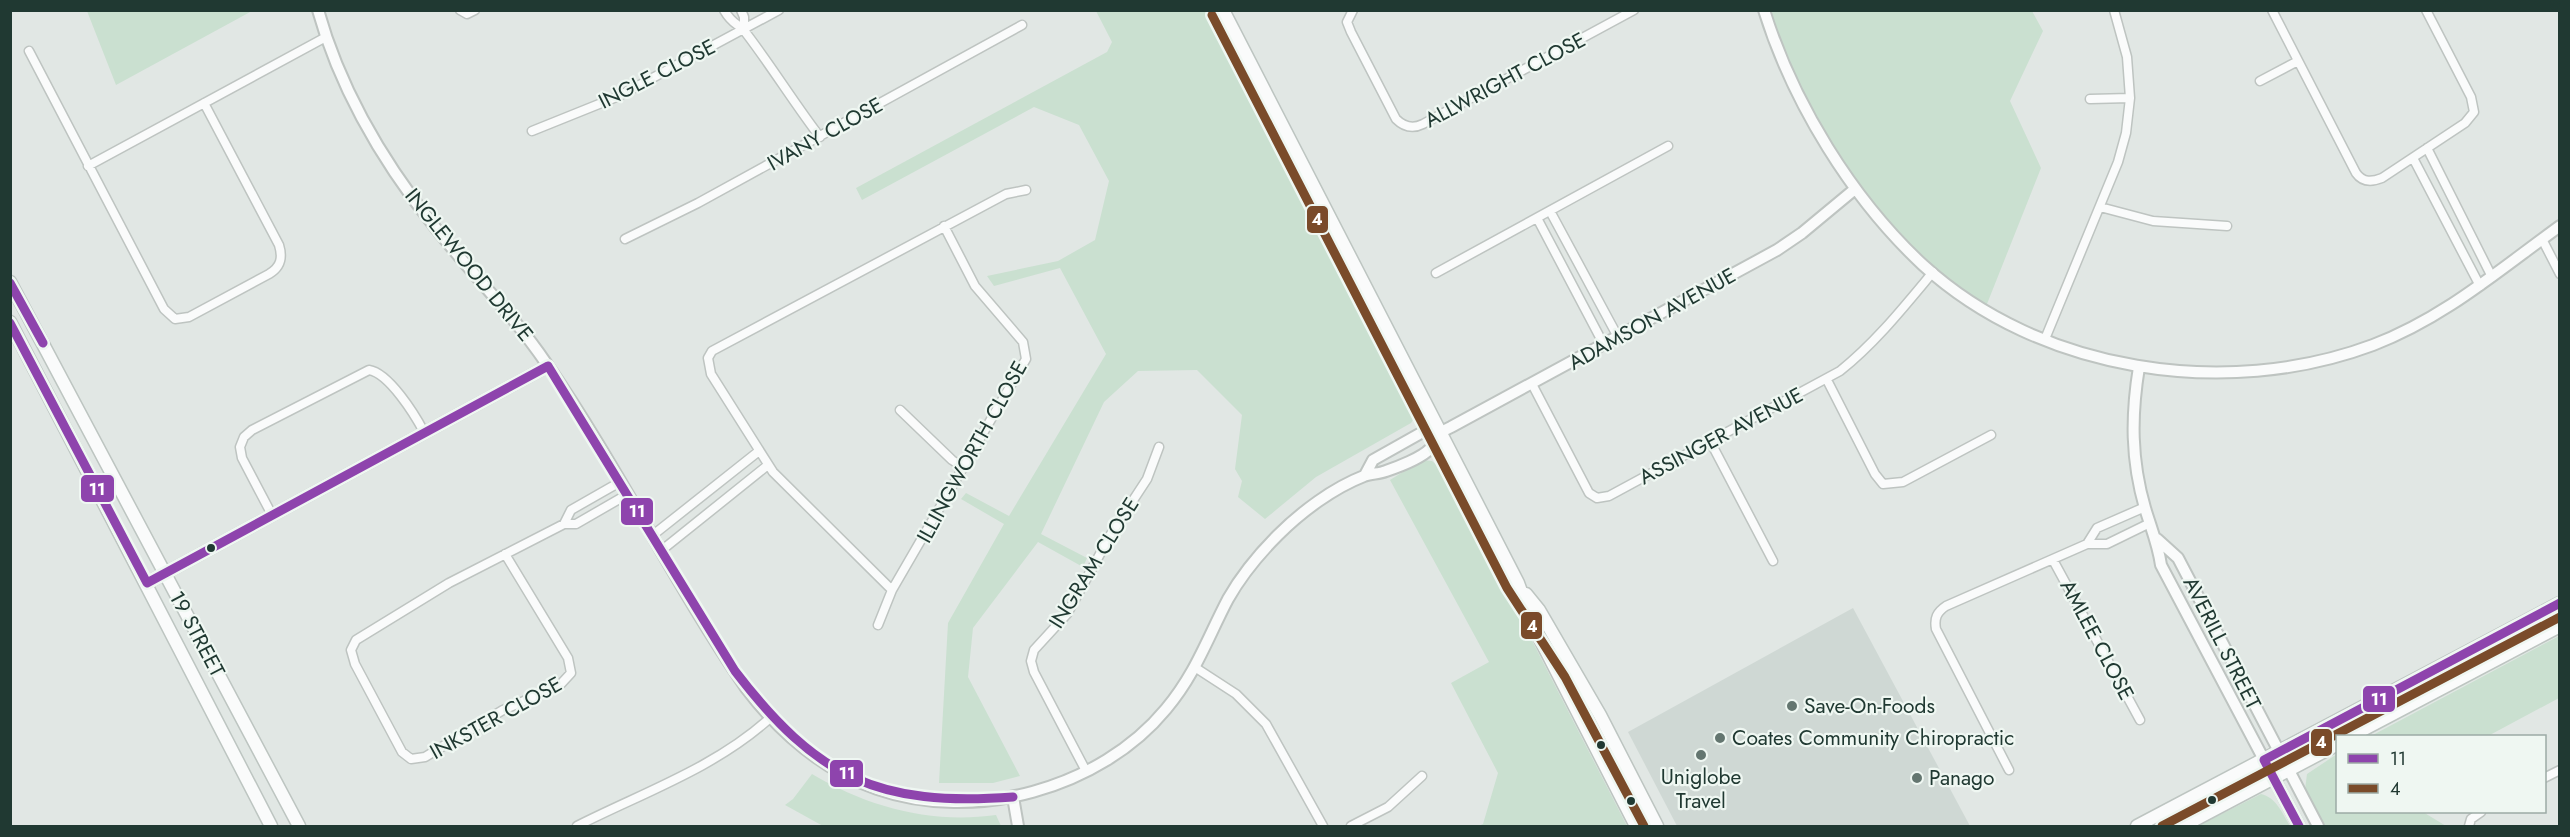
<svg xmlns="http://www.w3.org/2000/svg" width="2570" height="837" font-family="Jost,sans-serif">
  <rect width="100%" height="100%" fill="#e1e7e4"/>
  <path fill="#cfd8d4" d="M1853 608 1970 826H1677L1628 732Z"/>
  <path fill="#cae0d0" d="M87 11H252L116 85Z
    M1096 11H1210L1415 406 1416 415 1411 423 1316 477 1265 519 1238 497 1242 481 1235 469 1242 415 1197 370 1138 371 1104 402 1041 534 1087 558 1083 567 1038 542 973 628 968 677 1020 776 993 783H939L948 623 1004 524 961 499 966 493 1009 516 1106 354 1060 268 994 286 987 276 1058 261 1095 240 1109 181 1079 125 1034 107 862 200 856 188 1107 52 1112 42Z
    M1764 11H2032L2043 31 2010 101 2041 168 1985 309 1923 265 1834 158Z
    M1422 460 1432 461 1446 473 1627 826H1478L1483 824 1498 773 1451 683 1489 662 1390 480Z
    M2559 636V698L2488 736H2371Z
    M2337 754 2338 812H2423L2446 826H2325L2305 790 2307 774Z
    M812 774C868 807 930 824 996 815L1001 826H823L785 805 793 799Z
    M2261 794C2277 798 2282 813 2290 826H2198Z"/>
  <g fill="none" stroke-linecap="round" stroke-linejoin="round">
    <g stroke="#bec4c1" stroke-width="11">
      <path id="minor" d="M460 10 467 14 475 10
        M724 10C733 26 739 23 746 33 772 67 794 103 820 137
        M741 10 744 17V30
        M1353 10 1347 22 1351 32 1396 119C1404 127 1413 129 1423 124L1634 10
        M2272 10 2356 173C2363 183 2372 182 2382 178L2465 123 2474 112 2471 97 2426 10
        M29 51 164 309 175 319 189 317 269 274C281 267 283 258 279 245L204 103
        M2260 81 2298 61
        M2090 99 2130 98 2127 57 2114 10
        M532 131 619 96 779 10
        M2427 148 2492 277
        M2413 158 2480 286
        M88 166 326 37
        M2100 207 2153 221 2227 226
        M1550 211 1618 337
        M1537 218 1604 345
        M625 239 698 203 1022 25
        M2542 239 2560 274
        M1436 273 1668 146
        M2045 339 2118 162 2126 133 2130 98
        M1827 380 1875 474 1883 484 1903 482 1991 435
        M1532 384 1589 493 1597 498 1609 496 1840 371C1876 342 1903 308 1933 272
        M900 410 952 460 964 468
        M1710 441 1773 561
        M272 515 242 458 240 447 244 437 252 430 369 370C389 373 415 415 424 432
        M564 524 571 510 620 482
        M653 535 759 451
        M2087 544 2097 528 2145 507
        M662 550 768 465
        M505 554 568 658 571 673 559 686 503 710 425 757 411 759 402 752 355 664 351 650 356 640 449 583 564 524H576L628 494
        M2053 560 2140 720
        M892 590 773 472 711 374 708 358 712 351 1006 194 1026 190
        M878 625 892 590 1026 359 1023 342 975 286 944 226
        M1196 668 1236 694 1266 724 1323 826
        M2009 770 1936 629C1934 618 1937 612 1946 606L2087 544H2107L2150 523
        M1086 771 1034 672 1031 661 1034 650 1067 614 1111 534 1147 479 1159 447
        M2544 778 2560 770
        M577 826C642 793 715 768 770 718
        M1351 826 1388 807 1422 776
        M2469 826 2471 819 2481 812"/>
    </g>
    <g stroke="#bec4c1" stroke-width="14">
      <path id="tertiary" d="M318 10C340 89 383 162 434 226 470 272 512 313 546 363 618 467 674 583 746 688 780 733 823 770 877 789 974 823 1100 789 1166 709 1196 673 1207 639 1228 599 1241 576 1259 554 1278 535 1301 512 1333 488 1364 476 1371 473 1379 474 1386 471 1398 467 1421 458 1430 449 1434 445 1437 438 1439 433
        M1764 10C1793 103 1852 199 1923 265 2040 372 2226 400 2373 345 2444 318 2499 270 2560 226
        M2139 367C2131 416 2131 460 2145 508 2151 528 2158 544 2161 565L2299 826
        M1365 475 1373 460 1421 433H1439L1451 427 1777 250 1802 233 1855 189
        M2157 539 2178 558 2318 826
        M147 583 548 366
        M1013 797 1018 826"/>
    </g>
    <g stroke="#bdc5c1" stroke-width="15">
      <path id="secondary" d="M1223 10 1518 583 1534 627 1636 826
        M10 282 299 826
        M10 322 271 826
        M1526 594 1539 610 1600 715 1657 826
        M2351 736 2560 626
        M2137 826 2560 603
        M2183 826 2338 744"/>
    </g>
    <use href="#minor" stroke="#fafbfb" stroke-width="8"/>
    <use href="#tertiary" stroke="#fafbfb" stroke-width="10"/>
    <use href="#secondary" stroke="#fafbfb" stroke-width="12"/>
    <g stroke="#eff7f2" stroke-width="14">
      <path id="bus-1" d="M10 283 43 343
        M10 323 147 583 548 366
        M548 366 735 671C817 778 878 807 1013 797
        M2299 826 2264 760 2560 603"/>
    </g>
    <g stroke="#eff7f2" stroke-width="14">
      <path id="bus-2" d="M1212 15 1507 588 1565 677 1644 826
        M2162 826 2560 617"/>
    </g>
    <use href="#bus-1" stroke="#8e44ad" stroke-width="9"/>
    <use href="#bus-2" stroke="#7a4b2a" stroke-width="9"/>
  </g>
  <g fill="#203932" stroke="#eff7f2" stroke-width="2">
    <circle cx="211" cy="548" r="5"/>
    <circle cx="1601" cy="745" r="5"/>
    <circle cx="2212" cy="800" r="5"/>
    <circle cx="1631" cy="801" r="5"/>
  </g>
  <g fill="#647670" stroke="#eff7f2" stroke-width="2">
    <circle cx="1792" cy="706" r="6"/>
    <circle cx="1720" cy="738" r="6"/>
    <circle cx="1701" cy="755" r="6"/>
    <circle cx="1917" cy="778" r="6"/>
  </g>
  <g text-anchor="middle" stroke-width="4.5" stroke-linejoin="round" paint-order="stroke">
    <g font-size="21" fill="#203932" stroke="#eff7f2">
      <text transform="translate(657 74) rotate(-27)" y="7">INGLE CLOSE</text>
      <text transform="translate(1505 80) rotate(-28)" y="7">ALLWRIGHT CLOSE</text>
      <text transform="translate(825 134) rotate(-29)" y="7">IVANY CLOSE</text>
      <text transform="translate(469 265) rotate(51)" y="7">INGLEWOOD DRIVE</text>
      <text transform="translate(1652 319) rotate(-29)" y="7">ADAMSON AVENUE</text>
      <text transform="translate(1721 436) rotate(-28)" y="7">ASSINGER AVENUE</text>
      <text transform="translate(972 452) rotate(-61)" y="7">ILLINGWORTH CLOSE</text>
      <text transform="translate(1094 563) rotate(-58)" y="7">INGRAM CLOSE</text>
      <text transform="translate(197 634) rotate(62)" y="7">19 STREET</text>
      <text transform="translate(2097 640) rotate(62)" y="7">AMLEE CLOSE</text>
      <text transform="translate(2222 643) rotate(63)" y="7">AVERILL STREET</text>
      <text transform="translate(496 718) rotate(-29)" y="7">INKSTER CLOSE</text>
    </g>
    <g font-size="21" fill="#203932" stroke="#eff7f2" text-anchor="start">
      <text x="1804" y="713">Save-On-Foods</text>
      <text x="1732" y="745">Coates Community Chiropractic</text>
      <text x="1701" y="784" text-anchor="middle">Uniglobe<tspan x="1701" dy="24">Travel</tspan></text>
      <text x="1929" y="785">Panago</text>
    </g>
  </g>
  <g stroke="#eff7f2" stroke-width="2">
    <rect x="1306" y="205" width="23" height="29" rx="6" fill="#7a4b2a"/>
    <rect x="80" y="474" width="35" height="29" rx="6" fill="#8e44ad"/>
    <rect x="620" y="497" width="34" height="29" rx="6" fill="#8e44ad"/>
    <rect x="1520" y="611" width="23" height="29" rx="6" fill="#7a4b2a"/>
    <rect x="2362" y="685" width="34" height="28" rx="6" fill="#8e44ad"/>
    <rect x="2310" y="728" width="23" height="29" rx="6" fill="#7a4b2a"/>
    <rect x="829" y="759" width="35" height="29" rx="6" fill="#8e44ad"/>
  </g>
  <g font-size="16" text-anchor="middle" font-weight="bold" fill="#fff">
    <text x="1317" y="225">4</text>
    <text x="97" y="495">11</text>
    <text x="637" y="517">11</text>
    <text x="1532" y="632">4</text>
    <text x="2379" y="705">11</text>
    <text x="2321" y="748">4</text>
    <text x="847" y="779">11</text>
  </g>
  <rect width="2570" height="837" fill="none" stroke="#203932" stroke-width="24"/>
  <rect x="2336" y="735" width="210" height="78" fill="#eff7f2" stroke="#9caba5" stroke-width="1.5"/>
  <rect x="2348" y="754" width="30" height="9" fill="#8e44ad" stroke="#9caba5" stroke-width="1.5"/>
  <text x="2390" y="765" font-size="18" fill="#203932">11</text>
  <rect x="2348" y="784" width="30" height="9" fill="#7a4b2a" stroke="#9caba5" stroke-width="1.5"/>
  <text x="2390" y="795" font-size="18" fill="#203932">4</text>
</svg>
